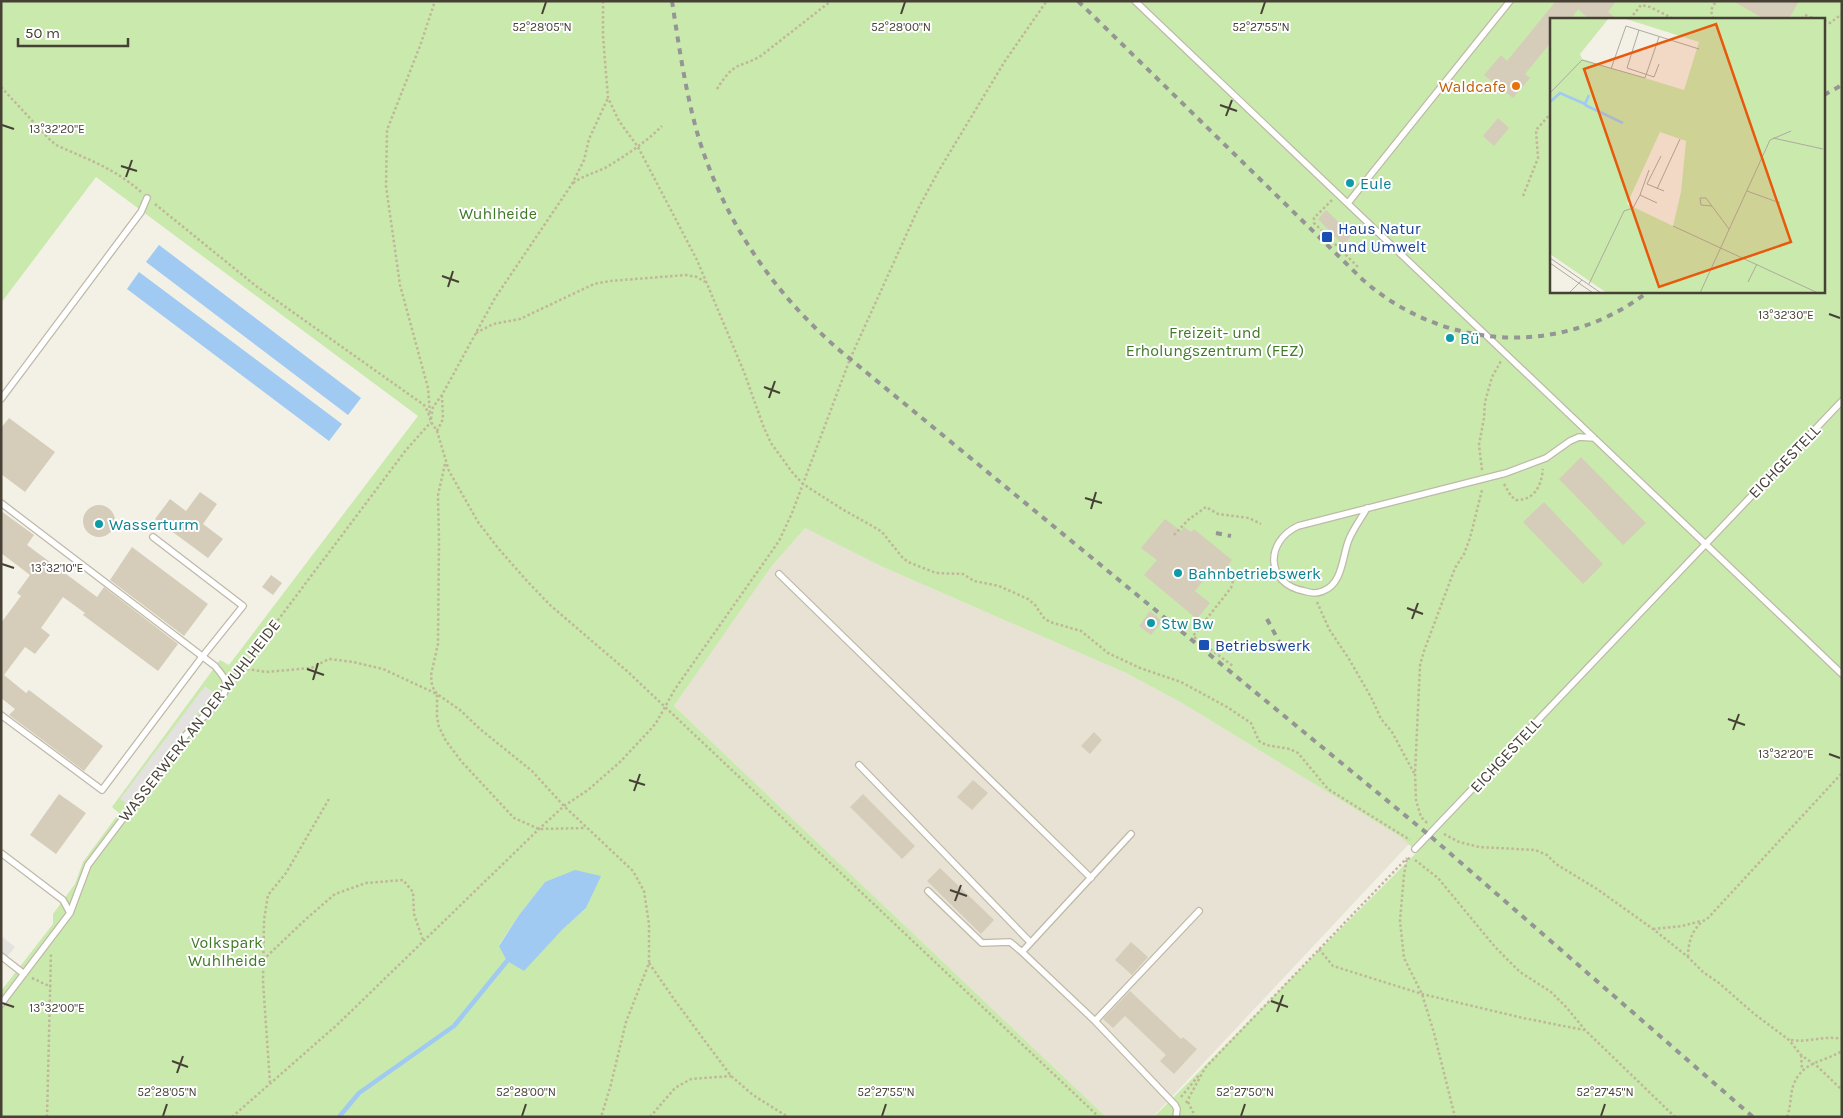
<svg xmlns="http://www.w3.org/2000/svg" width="1843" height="1118" font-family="Karla,sans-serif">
  <rect width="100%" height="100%" fill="#f3f0e5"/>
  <path fill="#e7e2d3" d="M805 528 883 567 1126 673 1182 703 1401 837 1409 844 1153 1117H1106L674 706 771 567Z"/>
  <path fill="#c9e9ad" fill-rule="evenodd" d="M1 1H1842V1117H1154L1417 852 1401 837 1182 703 1126 673 883 567 805 528 771 567 674 706 1106 1117H1V991L53 924V914L75 884 83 862 119 813 112 807 220 660 229 665 418 416 96 177 1 303ZM1552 19H1824V291H1552ZM600 876 586 908 561 931 499 945 519 915 545 882Z"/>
  <path fill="#e4e2de" d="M205 686 213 692 129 805 120 799Z
    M1 936 15 947 1 964Z"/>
  <path fill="#a0caf2" d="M159 245 361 398 348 415 146 262Z
    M139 272 342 424 329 441 127 289Z
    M575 870 601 876 586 908 561 931 524 971 507 961 499 946 519 915 545 882Z"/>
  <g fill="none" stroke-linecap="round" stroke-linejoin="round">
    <path stroke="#a0caf2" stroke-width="4.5" d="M339 1117 359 1093 454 1026 507 961"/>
  </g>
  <path fill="#d5cdba" d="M1556 1H1616L1608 12 1617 19H1589L1578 9 1571 19H1552V41L1525 74 1530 78 1513 98 1484 75 1501 55 1507 61Z
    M1733 1H1799L1789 19H1764Z
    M1498 118 1509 128 1494 146 1483 136Z
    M1326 210 1352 235 1343 245 1318 219Z
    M9 418 55 452 25 492 1 474V428Z
    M1581 457 1646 523 1623 545 1559 479Z
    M200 492 217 504 203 524 223 539 208 558 155 519 170 499 186 511Z
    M1544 502 1603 564 1583 584 1523 522Z
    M83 521a16 16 0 1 1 32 0a16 16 0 1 1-32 0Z
    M1 511 34 535 27 545 97 597 104 587 178 644 158 671 83 615 85 613 63 597 41 628 50 635 35 654 25 647 4 675 26 693 29 690 103 746 84 771 9 715 15 709 1 698V623L21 596 17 593 30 575 1 553Z
    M1165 519 1181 531 1184 527 1191 532 1194 529 1232 560 1220 576 1212 569 1195 591 1210 603 1197 619 1144 575 1157 560 1141 548Z
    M132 547 208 604 184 636 110 580Z
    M271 575 282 583 273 595 262 587Z
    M1150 611 1162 621 1151 635 1139 626Z
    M1094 732 1102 740 1090 754 1081 746Z
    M973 780 988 793 972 810 957 797Z
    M59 794 86 813 56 854 30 835Z
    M863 794 915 846 902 859 850 807Z
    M940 868 994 920 981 934 927 881Z
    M1131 942 1148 957 1132 975 1115 960Z
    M1130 991 1181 1039 1183 1037 1197 1049 1174 1074 1160 1061 1166 1055 1125 1016 1113 1028 1103 1019Z"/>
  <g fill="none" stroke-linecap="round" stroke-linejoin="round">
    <g stroke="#bfb9a8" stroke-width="8">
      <path id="lane" d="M1135 1 1842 674
        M1348 203 1510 1
        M1 399 141 212 147 198
        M1 503 215 666C219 671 225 677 226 683 230 696 201 719 192 727L88 865 70 913 1 1004
        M1367 508C1361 519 1352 530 1348 542 1342 559 1342 584 1323 591 1316 594 1311 593 1304 591 1266 584 1264 542 1298 526L1506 473 1546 458 1570 441 1579 437 1594 438
        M779 574 1091 878
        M1 715 102 790 202 657 243 606 153 537
        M859 765 1030 942
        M1415 849 1842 401
        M1 853 63 900 70 913
        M928 891 982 943 1010 942 1022 952 1095 1021 1175 1105 1177 1109 1176 1117
        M1022 952 1131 834
        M1 956 24 974
        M1095 1021 1199 911"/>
    </g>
    <path stroke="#c1b699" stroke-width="2.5" stroke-dasharray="2.5 2.5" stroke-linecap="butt" d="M603 1V36L608 98 619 121 638 147 697 260 744 372 764 428 771 443 792 472 803 484 842 509 874 527 882 532 902 557 908 562 936 573 963 574 974 581 999 586 1028 599 1035 605 1044 618 1050 622 1081 631 1108 653 1140 668 1181 682 1227 707 1251 723 1259 741 1266 745 1290 749 1298 753 1328 789 1410 840
      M1630 19 1641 5 1650 7 1674 19
      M1713 19 1711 10 1716 1
      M1802 19 1805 15 1816 19
      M1824 21 1830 23 1842 14
      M1 87 51 141 58 146C88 159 117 170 141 192
      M717 89C722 81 728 72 736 67 744 63 754 61 762 55L831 1
      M573 183C583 176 594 173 605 168 625 156 645 143 662 126
      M1523 196 1538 158 1536 130 1552 112
      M1332 200 1314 218V223L1358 267
      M155 204 256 286 424 405 428 412 431 422 437 431 449 471 478 522 498 548 527 581 550 605 627 671 1099 1117
      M476 333 493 324 520 319 594 284 610 281 686 275 697 277 705 282
      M430 413 428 388 400 285 386 186 387 130 420 46 435 1
      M431 419 433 407 442 395 495 298 572 184 584 160 589 139 608 98
      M437 431 443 419 442 396
      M445 464 438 495 439 540 438 644 431 675 432 686 437 694 460 710 480 729 532 771 564 806 633 871 644 891 649 924V963L626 1022 610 1088 601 1117
      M1482 470 1479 445 1484 418 1485 402 1492 377 1501 361
      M1504 484 1511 496 1516 500C1535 500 1541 486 1543 469
      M1174 535 1188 520 1206 507 1218 514 1249 518 1261 524
      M1233 581 1231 588 1193 636 1233 666
      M1317 602 1329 629 1349 659 1371 697 1381 719 1392 732 1414 773
      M242 668 266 672 311 668 329 659 353 662 383 669 437 694V717L439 727 446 741 461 761 514 818 539 829 586 828
      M234 675 242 668 406 450 431 422
      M1427 823 1421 817 1416 800 1415 774 1420 665 1424 651 1455 568 1464 554 1470 538 1482 490
      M1444 834 1459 842 1479 847 1535 850 1547 855 1556 864 1597 889 1653 929 1688 957 1703 972 1719 983 1752 1012 1789 1040 1801 1055 1818 1067 1842 1090
      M1410 859 1407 858 1404 875 1400 921 1404 958 1422 994 1434 1033 1455 1117
      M1415 860 1438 878 1495 947 1520 972 1551 992 1567 1008 1585 1030 1675 1117
      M1653 929 1682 926 1701 921
      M1319 949 1333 966 1422 994 1523 1018 1584 1030
      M1688 957C1688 941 1693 926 1708 918L1842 773
      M263 960 306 919 335 894 366 883 403 880 413 892 414 914 423 940
      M649 963 676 1002 731 1076 753 1095 788 1117
      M32 978 51 987
      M1791 1040C1808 1043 1824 1035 1842 1039
      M1801 1055 1802 1069
      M270 1083 263 982 264 920 268 895 286 873 329 799
      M1181 1097 1200 1074
      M1188 1102 1193 1112V1117
      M1186 1103 1205 1068 1407 858
      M47 1117 51 953
      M232 1117 338 1024 539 829 564 806 588 790 620 762 650 730 656 723 675 689 779 541 792 513 850 359 918 209 938 172 1005 61 1046 2
      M650 1117 675 1088 691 1079 731 1076
      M1787 1117C1791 1107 1790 1096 1793 1086 1802 1061 1822 1063 1842 1051"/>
    <use href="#lane" stroke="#fff" stroke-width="5.5"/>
    <path stroke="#959595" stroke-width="4" stroke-dasharray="6 6" stroke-linecap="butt" d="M672 1C679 47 686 95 699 139 725 222 773 292 838 349L1429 835 1753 1117
      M1078 1 1363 280C1444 351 1563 358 1649 291
      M1824 95 1842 85
      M1216 533 1231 536
      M1267 619 1283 649"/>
  </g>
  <path fill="none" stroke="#464035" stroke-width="2" d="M542 14 546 2M901 14 905 2M1261 14 1265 2M1220 105 1237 111M1226 116 1232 100M2 125 14 129M121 166 137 171M126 177 132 160M442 276 459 282M448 287 453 271M1829 314 1840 318M764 387 780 393M769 398 775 381M1085 498 1102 503M1091 509 1096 492M2 564 14 568M1407 608 1423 614M1412 619 1418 603M307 669 324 675M313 680 318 663M1728 719 1745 725M1733 730 1739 714M1829 754 1840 758M629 780 645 785M634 791 640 774M950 890 967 896M955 901 961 885M1271 1001 1288 1007M2 1003 14 1007M1277 1012 1283 995M172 1061 188 1067M177 1073 183 1056M163 1116 167 1104M522 1116 526 1104M882 1116 886 1104M1241 1116 1245 1104M1601 1116 1605 1104"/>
  <circle fill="#e8710a" stroke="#fff" stroke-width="2" cx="1516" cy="86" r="5"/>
  <g fill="#0f9aa8" stroke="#fff" stroke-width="2">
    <circle cx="1350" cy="183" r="5"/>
    <circle cx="1450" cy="338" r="5"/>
    <circle cx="99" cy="524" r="5"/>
    <circle cx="1178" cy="573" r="5"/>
    <circle cx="1151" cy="623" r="5"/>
  </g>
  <g fill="#1a4fb4" stroke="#fff" stroke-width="2">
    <rect x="1321" y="231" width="12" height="12" rx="2.5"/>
    <rect x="1198" y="639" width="12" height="12" rx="2.5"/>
  </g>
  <g text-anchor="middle" stroke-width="4" stroke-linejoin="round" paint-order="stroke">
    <g font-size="16" fill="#c56008" stroke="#fff" text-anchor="end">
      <text x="1506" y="92">Waldcafe</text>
    </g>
    <g font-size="16" fill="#0d838f" stroke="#fff" text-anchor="start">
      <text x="1360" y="189">Eule</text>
      <text x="1460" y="344">Bü</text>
      <text x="109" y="530">Wasserturm</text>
      <text x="1188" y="579">Bahnbetriebswerk</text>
      <text x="1161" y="629">Stw Bw</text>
    </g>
    <g font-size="16" fill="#3f7927" stroke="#fff">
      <text x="498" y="219">Wuhlheide</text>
      <text x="1215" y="338">Freizeit- und<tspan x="1215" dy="18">Erholungszentrum (FEZ)</tspan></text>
      <text x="227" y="948">Volkspark<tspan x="227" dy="18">Wuhlheide</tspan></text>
    </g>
    <g font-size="16" fill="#164399" stroke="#fff" text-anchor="start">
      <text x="1338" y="234">Haus Natur<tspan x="1338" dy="18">und Umwelt</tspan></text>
      <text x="1215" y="651">Betriebswerk</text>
    </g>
    <g font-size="16" fill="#464035" stroke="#fff">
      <text transform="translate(1784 461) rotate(-46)" y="6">EICHGESTELL</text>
      <text transform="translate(199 720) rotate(-52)" y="6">WASSERWERK AN DER WUHLHEIDE</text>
      <text transform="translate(1505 755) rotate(-47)" y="6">EICHGESTELL</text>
    </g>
  </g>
  <g transform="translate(1550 18)">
    <rect width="275" height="275" fill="#f3f0e5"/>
    <path d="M0 0H59L30 36 32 41 134 72 149 24 73 0H275V275H57L0 236ZM110 114 136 123 131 174 123 208 77 186Z" fill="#c9e9ad" fill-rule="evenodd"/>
    <path fill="none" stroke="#a0caf2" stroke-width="2.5" d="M0 84 10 75 35 86 39 77M35 87 73 105"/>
    <path fill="none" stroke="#aeaa9f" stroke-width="1" d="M89 12 77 50 104 59 109 46M61 51 76 8 149 31M0 75 32 42 95 60 109 19M223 120 273 131M97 166 111 138M97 166 114 173M107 171 130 121M197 173 230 185M90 177 107 185M162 188 151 187 150 180H156L179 211M123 208 268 275M0 240 51 275M0 245 43 275M198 264 207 246M39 266 74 193 83 190 90 177 99 152M19 275 32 262M150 275 220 122 241 113"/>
    <path fill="#e8590c" fill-opacity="0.15" stroke="#e8590c" stroke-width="2.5" d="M166 6 241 224 109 269 34 51Z"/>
    <rect width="275" height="275" fill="none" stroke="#464035" stroke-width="2.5"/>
  </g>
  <g font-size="12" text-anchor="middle" fill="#464035" stroke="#fff" stroke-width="4" stroke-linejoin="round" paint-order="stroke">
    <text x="542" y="31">52°28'05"N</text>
    <text x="901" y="31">52°28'00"N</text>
    <text x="1261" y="31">52°27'55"N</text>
    <text x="57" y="133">13°32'20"E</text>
    <text x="1786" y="319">13°32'30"E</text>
    <text x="57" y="572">13°32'10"E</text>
    <text x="1786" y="758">13°32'20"E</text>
    <text x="57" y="1012">13°32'00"E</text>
    <text x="167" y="1096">52°28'05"N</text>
    <text x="526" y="1096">52°28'00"N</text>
    <text x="886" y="1096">52°27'55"N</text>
    <text x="1245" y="1096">52°27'50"N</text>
    <text x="1605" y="1096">52°27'45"N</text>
  </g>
  <rect width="1843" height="1118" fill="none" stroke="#464035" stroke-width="5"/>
  <path d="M18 38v8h110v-8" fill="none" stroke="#464035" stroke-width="2.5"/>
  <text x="25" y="38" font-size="15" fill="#464035" stroke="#ffffff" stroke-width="4" paint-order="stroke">50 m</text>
</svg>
